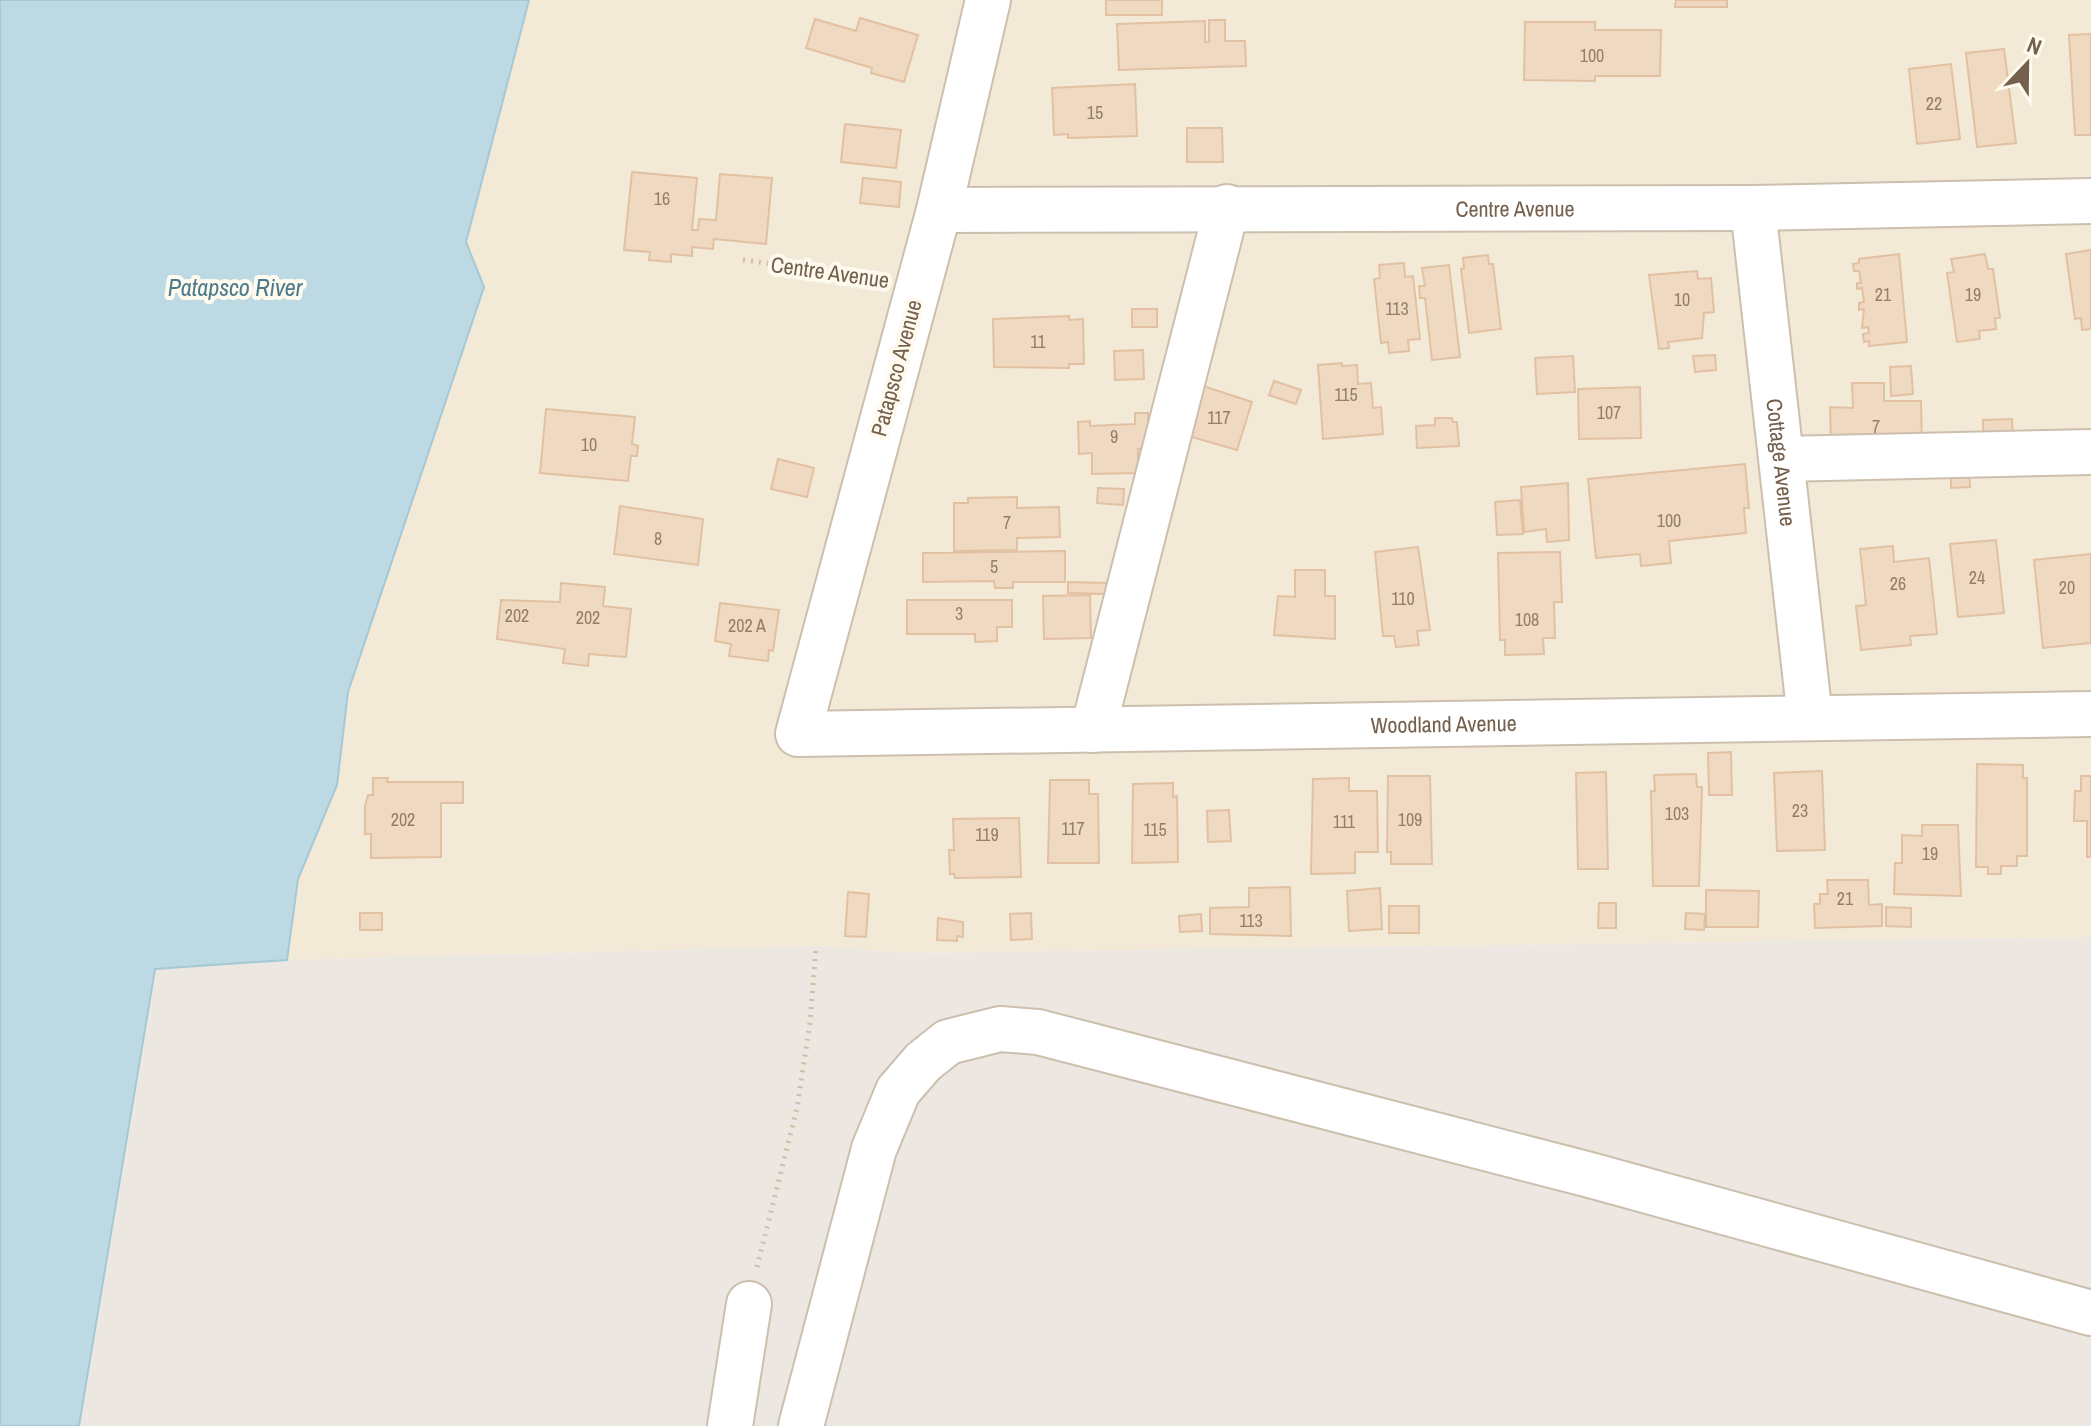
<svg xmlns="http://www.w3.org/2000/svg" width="2091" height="1426" font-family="'Archivo Narrow',sans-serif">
  <rect width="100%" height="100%" fill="#fbf6e8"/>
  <path fill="#f3e9d7" d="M529 0H2091V937L909 953 816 946 287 960 298 879 337 784 348 692 483 287 466 242Z"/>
  <path fill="#ece8e1" d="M2091 937V1426H79L155 968 287 960 816 946 909 953Z"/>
  <path fill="#bddae4" stroke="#a4c8d6" stroke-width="2" d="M0 0H529L466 242 484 287 348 692 337 785 298 879 287 960 155 969 79 1426H0Z"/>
  <path fill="#f0d9c1" stroke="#e1c1a2" stroke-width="2" d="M1106 0H1162V15H1106Z
    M1676 0H1727V7H1675Z
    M860 18 918 35 904 82 871 73 872 68 806 48 815 19 856 31Z
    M1209 20H1225V41H1245L1246 66 1119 70 1117 24 1205 21V42H1209Z
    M1525 22H1595V30H1661L1660 76H1595V81L1524 80Z
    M2091 34V135H2075L2069 35Z
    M2004 49 2016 143 1977 147 1966 53Z
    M1951 64 1960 139 1917 144 1909 69Z
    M1135 84 1137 136 1068 138V134L1054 135 1052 88Z
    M845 124 901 130 896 168 841 162Z
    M1187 128H1222L1223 162H1187Z
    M632 172 697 178 692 230H698L699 219 716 220 720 174 772 178 766 244 714 239 713 249 692 247V256L671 254V262L649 260 650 252 624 250Z
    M863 178 901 182 899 207 860 203Z
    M2091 250V329L2082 330 2081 318 2075 319 2066 254Z
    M1899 254 1907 342 1869 346V341L1864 342 1863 334 1869 333 1868 327 1862 328 1864 309 1859 310V303L1864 302 1862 288 1857 289V283H1861L1859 271H1854L1853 264 1859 263V259Z
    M1985 254 1988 269H1993L2000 318H1995L1996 329 1979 331 1980 339 1957 342 1947 273 1954 272 1951 259Z
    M1488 255 1489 264H1493L1501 329 1469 333 1461 269 1464 268 1463 258Z
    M1404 263 1405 277 1413 276 1420 339 1408 340 1409 351 1389 353 1388 342 1381 343 1374 279 1380 278 1379 265Z
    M1449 265 1460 357 1432 360 1425 298H1420L1419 286H1425L1422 268Z
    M1697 271 1698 279 1711 278 1714 312 1704 313 1702 338 1668 342 1669 348 1659 349 1649 275Z
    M1132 309H1157V327H1132Z
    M1069 316V320L1083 319 1084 364H1069V368L994 367 993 319Z
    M1143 350 1144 379 1115 380 1114 351Z
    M1715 355 1716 370 1695 372 1693 356Z
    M1573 356 1575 392 1537 394 1535 358Z
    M1342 363V366L1357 365 1358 384 1371 383 1373 408 1381 407 1383 434 1323 439 1318 365Z
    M1911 366 1913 394 1891 396 1890 367Z
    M1274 381 1301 390 1296 404 1269 395Z
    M1852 383H1884V401H1921L1922 447 1831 448 1830 407 1853 408Z
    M1200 385 1252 402 1237 450 1185 435Z
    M1640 387 1641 438 1579 439 1578 389Z
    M546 409 635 417 632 444 638 446 637 456H631L628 481 540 473Z
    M1135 413H1148L1149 449H1138V473L1092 474V453L1079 454 1078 422 1090 421V426L1135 424Z
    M1435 418H1452L1453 422H1457L1459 446 1417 448 1416 426 1435 425Z
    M2012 419 2013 443 1983 445V420Z
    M778 459 814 468 807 497 771 489Z
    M1745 464 1749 508H1744L1746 533 1669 541 1671 563 1641 566 1640 554 1596 558 1588 479Z
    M1969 465 1970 487 1951 488V467Z
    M1568 483 1569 540 1547 542 1546 529 1524 532 1521 487Z
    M1098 488 1124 489 1123 505 1097 503Z
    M1017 497V508L1059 507 1060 537 1017 538V550L954 551V503H968V498Z
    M1520 500 1523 534 1497 535 1495 502Z
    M620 506 703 519 698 565 614 554Z
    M1996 540 2004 613 1958 617 1950 544Z
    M1893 546 1894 562 1929 558 1937 634 1910 636 1911 645 1861 650 1856 606 1866 605 1860 549Z
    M1418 547 1430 630 1417 631 1419 645 1396 647 1394 636H1383L1375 552Z
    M1065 551V582H1013V588H995L994 581 923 582V553Z
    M1560 552 1562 602H1554L1555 638H1543L1544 654 1505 655V640H1500L1498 553Z
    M2091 554V643L2043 648 2034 560Z
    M1295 570H1325V596H1335V639L1274 635 1278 596 1295 597Z
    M1068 582 1107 583V594L1068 593Z
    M561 583 605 587 603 606 631 609 626 657 589 654 588 666 563 663 565 649 497 639 501 600 560 602Z
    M1090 595 1091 638 1044 639 1043 596Z
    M907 600H1012V627H997V641L975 642V634H907Z
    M720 603 779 610 773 651 769 650 768 661 729 656 731 644 715 641Z
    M1731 752 1732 795H1709L1708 753Z
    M1977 764 2023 765V778H2027V856H2017V866H2001V874H1988V867H1976Z
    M1822 771 1825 850 1777 851 1774 773Z
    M1606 772 1608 869H1578L1576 773Z
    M1696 774 1697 787H1702L1699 886H1653L1651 791H1655L1654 775Z
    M1388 776H1430L1432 864H1391V852H1387Z
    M2081 776H2091V857H2087V821H2074L2075 791H2081Z
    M373 778H388L387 782H463V803H441V857L371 858V834H365V806L368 795H373Z
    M1349 778V791H1377L1378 852H1355V873L1311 874 1313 779Z
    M1050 780H1089V794H1098L1099 863H1048Z
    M1173 783V797L1177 796 1178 862 1132 863 1133 784Z
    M1229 810 1231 841 1208 842 1207 811Z
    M1019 818 1021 877 955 878 954 874H950L949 850H954L953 819Z
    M1922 825H1958L1961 896 1894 894 1895 863H1902V835L1922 836Z
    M1827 880H1868L1869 905 1882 904V926L1815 928 1814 904H1820V894H1828Z
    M1290 887 1291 936 1210 934V908L1249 907V888Z
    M1380 888 1382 929 1349 931 1347 891Z
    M1706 890 1759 891 1758 927H1706Z
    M848 892 869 894 866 937 845 936Z
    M1599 903H1616V928H1598Z
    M1389 906H1419V933H1389Z
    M1886 907 1911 908V927L1886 926Z
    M360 913H382V930H360Z
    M1031 913 1032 939 1011 940 1010 914Z
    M1686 913 1705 914 1704 930 1685 929Z
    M1201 914 1202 931 1180 932 1179 916Z
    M938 918 963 922V937L957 936V941L937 940Z"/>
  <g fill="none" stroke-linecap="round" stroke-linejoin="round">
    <g stroke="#cdbfae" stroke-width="48">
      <g id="minor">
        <path id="s1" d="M988 0 939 210 798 734 2091 714"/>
        <path id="s2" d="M1753 208 1810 718"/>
        <path id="s3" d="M939 210 1753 208 2091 201"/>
        <path d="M1782 459 2091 452"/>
        <path d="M1093 730 1227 207"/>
        <path d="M730 1426 749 1304"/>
        <path d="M801 1426 874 1149 898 1091 923 1062 948 1042 1000 1029 1038 1032 1590 1175 2091 1313"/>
      </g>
    </g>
    <path stroke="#d5bca4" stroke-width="5" stroke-dasharray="2 6" stroke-linecap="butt" d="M743 260 878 278
      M757 1267 797 1108 810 1023 816 946"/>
    <use href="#minor" stroke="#fff" stroke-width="44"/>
  </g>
  <g text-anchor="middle" stroke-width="8" stroke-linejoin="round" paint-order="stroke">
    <g font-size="18" fill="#947e6a">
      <text x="1592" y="62">100</text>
      <text x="1934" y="110">22</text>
      <text x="1095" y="119">15</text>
      <text x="662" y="205">16</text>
      <text x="1883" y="301">21</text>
      <text x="1973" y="301">19</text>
      <text x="1682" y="306">10</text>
      <text x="1397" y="315">113</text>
      <text x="1038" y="348">11</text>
      <text x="1346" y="401">115</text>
      <text x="1609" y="419">107</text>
      <text x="1219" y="424">117</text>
      <text x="1876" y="433">7</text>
      <text x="1114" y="443">9</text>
      <text x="589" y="451">10</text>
      <text x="1669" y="527">100</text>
      <text x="1007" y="529">7</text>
      <text x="658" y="545">8</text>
      <text x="994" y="573">5</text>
      <text x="1977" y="584">24</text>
      <text x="1898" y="590">26</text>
      <text x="2067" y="594">20</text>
      <text x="1403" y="605">110</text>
      <text x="959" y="620">3</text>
      <text x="517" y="622">202</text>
      <text x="588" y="624">202</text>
      <text x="1527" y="626">108</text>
      <text x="747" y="632">202 A</text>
      <text x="1800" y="817">23</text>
      <text x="1677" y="820">103</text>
      <text x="403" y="826">202</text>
      <text x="1410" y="826">109</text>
      <text x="1344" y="828">111</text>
      <text x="1073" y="835">117</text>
      <text x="1155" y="836">115</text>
      <text x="987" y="841">119</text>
      <text x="1930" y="860">19</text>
      <text x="1845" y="905">21</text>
      <text x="1251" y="927">113</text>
    </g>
    <g font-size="22" fill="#75604d" stroke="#fefaee">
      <text dy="8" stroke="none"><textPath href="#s3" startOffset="576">Centre Avenue</textPath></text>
      <text transform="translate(830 272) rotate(8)" y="8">Centre Avenue</text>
      <text transform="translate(896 368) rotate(-75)" y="8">Patapsco Avenue</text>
      <text dy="8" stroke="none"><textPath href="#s2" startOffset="256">Cottage Avenue</textPath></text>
      <text dy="8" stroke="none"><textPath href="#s1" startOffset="1404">Woodland Avenue</textPath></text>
    </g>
    <g font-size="24" font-style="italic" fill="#4b7a8d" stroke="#fefaee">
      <text x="235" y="296">Patapsco River</text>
    </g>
  </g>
  <g transform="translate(2027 64) rotate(22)" stroke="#fefaee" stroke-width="6" paint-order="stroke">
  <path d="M0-6L14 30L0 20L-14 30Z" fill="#75604d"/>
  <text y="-12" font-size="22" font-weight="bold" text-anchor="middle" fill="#75604d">N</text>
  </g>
</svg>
